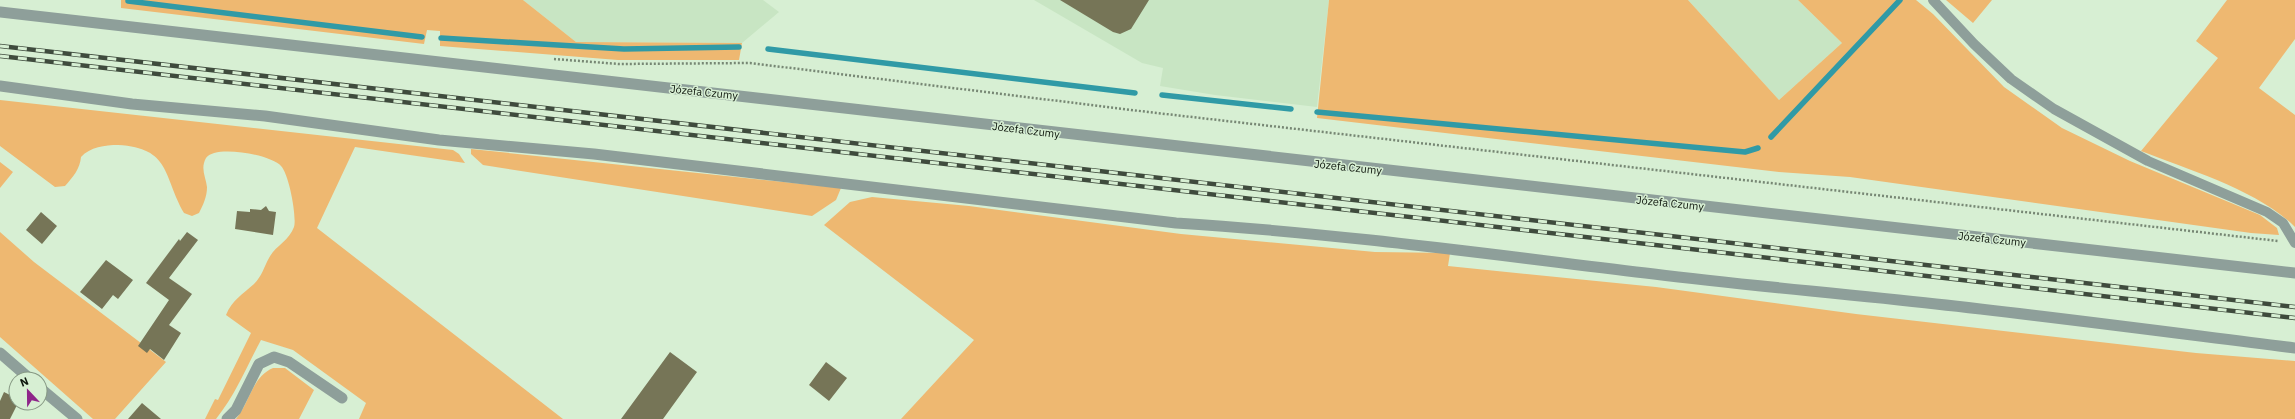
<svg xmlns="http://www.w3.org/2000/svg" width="2295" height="419" font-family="'IBM Plex Sans',sans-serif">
  <rect width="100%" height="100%" fill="#d7efd3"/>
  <path fill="#c8e5c3" d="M523 0H763L779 12 742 43 576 42Z
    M1034 0H1329L1317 107 1215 95 1160 86 1163 68 1142 63Z
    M1688 0H1798L1842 43 1779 100Z"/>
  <path fill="#eeb871" d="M121 0H523L576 42 742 43 739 60H618L440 46V31L427 30 424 44 121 8Z
    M1329 0H1688L1779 100 1842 43 1798 0H1916L1933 14 2004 87 2062 128 2130 161 2260 215 2277 228 2279 235 2251 233 1850 177 1779 172 1317 118Z
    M1946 0H1992L1973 23Z
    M2227 0H2295V39L2259 88 2295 115V227C2258 190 2189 170 2141 151L2218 58 2196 41Z
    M0 100 453 150 459 154 465 163 355 147 317 228 563 419H359L366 403 293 350 261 340C246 368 236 394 216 419H205L215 399 218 400 251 333 226 315C232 300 243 294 254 284 262 276 264 267 269 258 275 246 289 241 294 227 297 217 289 174 281 166 272 155 215 144 206 158 200 169 206 177 207 187 207 197 203 205 199 213L192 216 184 213C163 176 171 148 118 145 105 145 90 147 81 157 80 169 73 177 65 186L55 187 0 146Z
    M471 149 841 188 836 200 812 216 483 165 471 154Z
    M0 162 13 172 0 188Z
    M872 197 969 206 1181 234 1375 252 1450 253 1448 266 1656 287 1856 314 2196 353 2295 361V419H901L974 340 824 225 850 202Z
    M0 232 34 262 166 362 115 419H93L0 337Z
    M273 368H285L314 390 299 419H236C250 402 252 377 273 368Z"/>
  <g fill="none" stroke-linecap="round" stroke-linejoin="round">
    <path stroke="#309aa6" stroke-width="5.5" d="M128 1 422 37
      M441 38 624 49 739 47
      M768 49 1135 93
      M1162 95 1291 109
      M1317 112 1745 152 1758 148
      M1771 137 1900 0"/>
  </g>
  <path fill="#767557" d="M1060 0H1149L1131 29 1120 34 1113 32Z
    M266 206 269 211 276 212 273 235 235 229 237 211 250 212V209L261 210Z
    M41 212 57 226 42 244 26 230Z
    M187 232 198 240 169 278 192 294 169 325 181 333 164 360 150 349 147 353 138 346 169 300 146 283 179 239 180 241Z
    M106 260 133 280 118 299 113 295 102 309 80 292Z
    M670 352 697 372 663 419H621Z
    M826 362 847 378 829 401 809 385Z
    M4 392 16 398V403H18L10 419H0V401Z
    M142 403 161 419H128Z"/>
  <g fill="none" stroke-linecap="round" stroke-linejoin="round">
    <path stroke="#778774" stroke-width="2.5" stroke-dasharray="2 2" stroke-linecap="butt" d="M554 59 619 64 750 63 1148 112 2278 241"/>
    <path stroke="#8e9f9a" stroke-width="10" d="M1933 0 1974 44 2011 79 2054 109 2148 161 2267 212 2283 223 2295 243"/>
    <path stroke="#8e9f9a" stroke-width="11" d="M0 12 2295 273
      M0 86 132 104 265 116 439 140 594 154 1176 223C1336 233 1495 255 1654 274 1748 286 1842 293 1936 304 2055 317 2175 333 2295 348
      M0 353 30 379
      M40 388 77 419
      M227 419 236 410 259 364 274 357 289 362 342 398"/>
    <g stroke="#3f4b3d" stroke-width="4.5">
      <path id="rail" d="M0 46 2295 307
        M0 56 2295 318"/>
    </g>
    <use href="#rail" stroke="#d7efd3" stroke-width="3" stroke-dasharray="9" stroke-linecap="butt"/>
  </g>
  <g text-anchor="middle" stroke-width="3" stroke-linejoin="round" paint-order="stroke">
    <g font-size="11" fill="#0d150c" stroke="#d7efd3">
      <text transform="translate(704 92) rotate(6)" y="4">Józefa Czumy</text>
      <text transform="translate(1026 130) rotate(7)" y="4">Józefa Czumy</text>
      <text transform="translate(1348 167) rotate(6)" y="4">Józefa Czumy</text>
      <text transform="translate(1670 203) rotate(6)" y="4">Józefa Czumy</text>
      <text transform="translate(1992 239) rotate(6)" y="4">Józefa Czumy</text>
    </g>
  </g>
  <g transform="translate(28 391) rotate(338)"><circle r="19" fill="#d7efd3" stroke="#869883"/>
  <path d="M0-3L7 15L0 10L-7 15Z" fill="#8e2589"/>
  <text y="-6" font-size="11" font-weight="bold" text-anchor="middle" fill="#0d150c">N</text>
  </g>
</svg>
